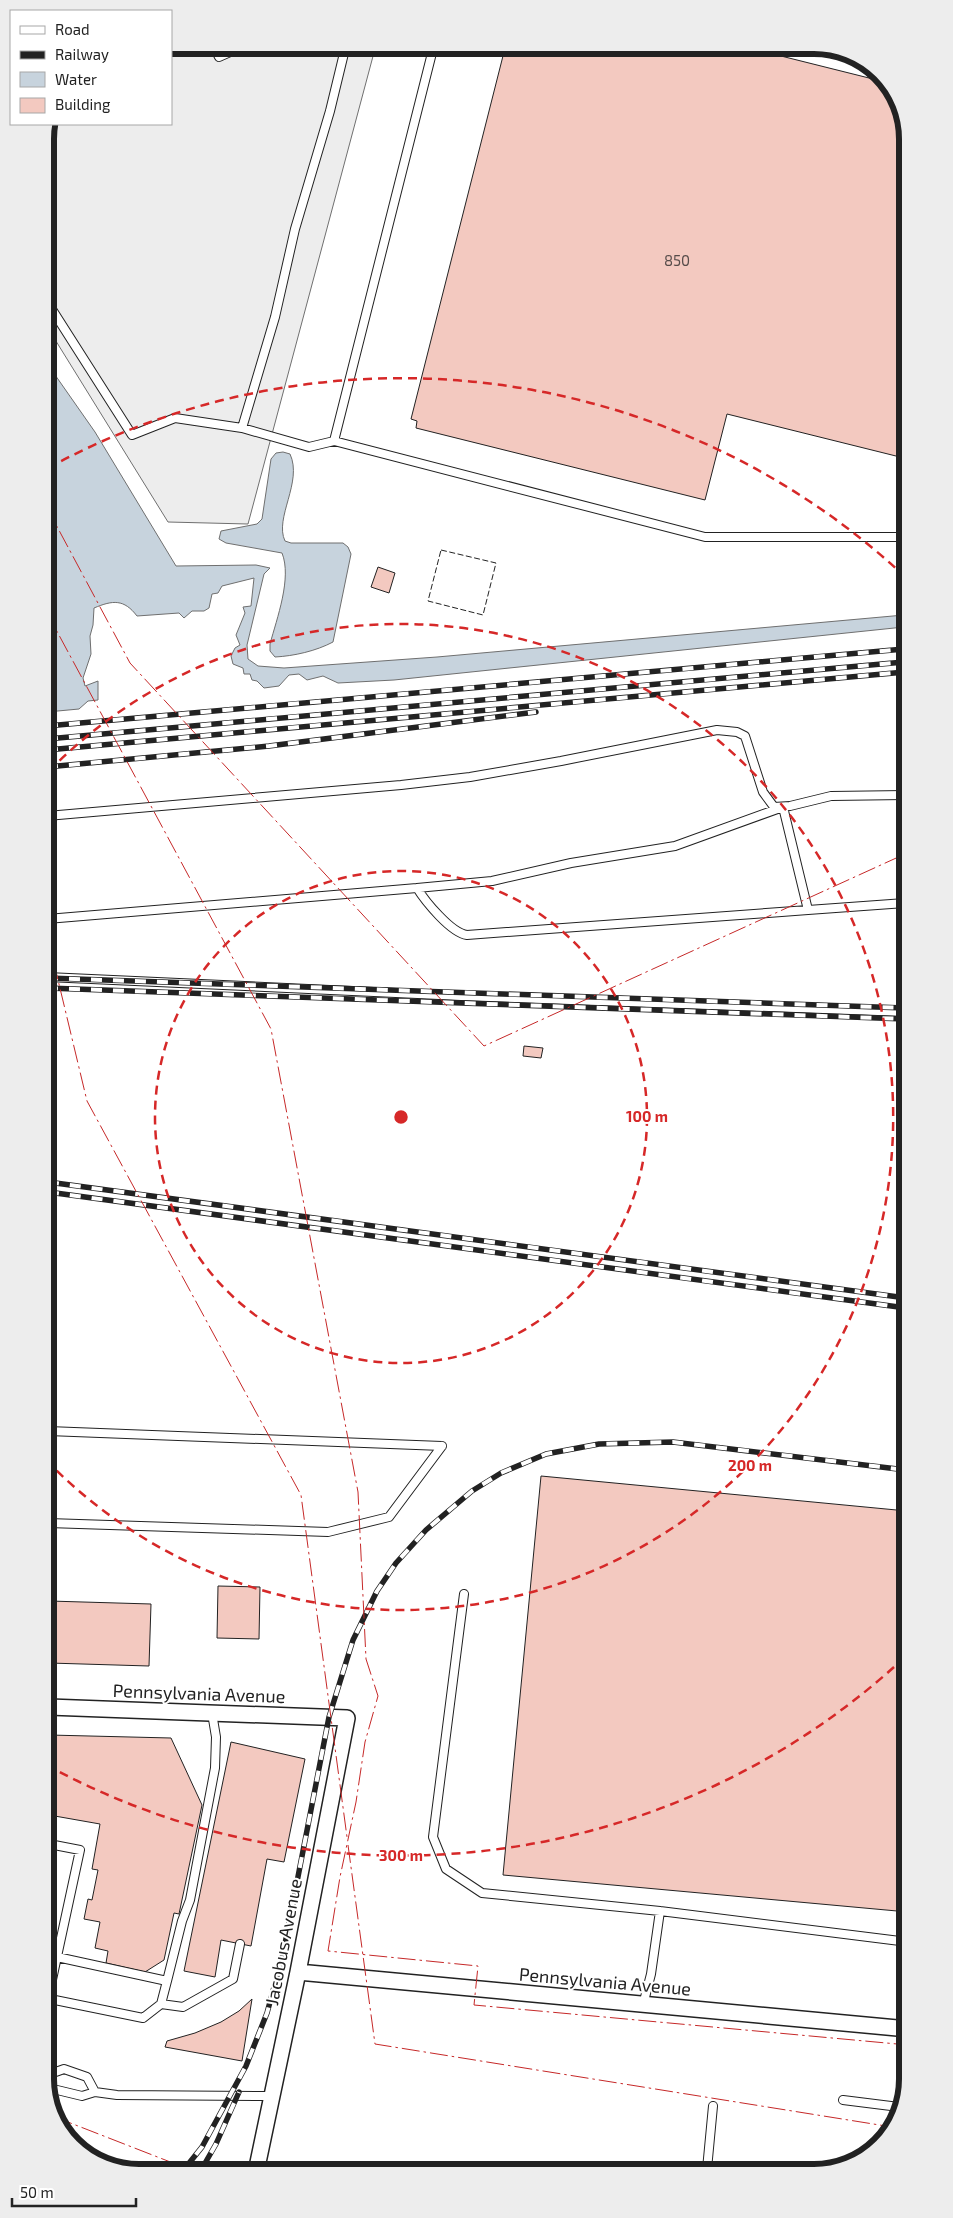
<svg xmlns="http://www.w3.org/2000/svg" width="953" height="2218" font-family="'Exo 2',sans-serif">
  <rect width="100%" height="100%" fill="#fff"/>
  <path fill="#ededed" stroke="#6f6f6f" d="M171 45H376L248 524 168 522 46 325 45 132 49 124H171Z"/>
  <path fill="#c7d3dd" stroke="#6f6f6f" d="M46 362 95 432 176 566 256 565 270 568 264 574 247 645 248 659 258 666 284 668 437 657 904 615V627L394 680 338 683 323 676 307 680 299 674 289 675 279 686 264 688 257 681 252 680 250 674H244L243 668 233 664 231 656 235 648 240 645 236 635 245 613 243 607 251 606 254 578 222 586 218 593 212 594 209 608 204 611H192L184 618 179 613 137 616C124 599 113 600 94 608L93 625 90 636 91 654 83 678 85 686 98 681V700L88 701 79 709 47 712Z
    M283 452 290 454C303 482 274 518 285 541L291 543H343L348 547 351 554 333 642C316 651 294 656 275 657L270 651V644C277 618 292 578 282 553L226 543 219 539 221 531 257 524 262 519 271 459 276 453Z"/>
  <path fill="#f3c9c0" stroke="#222" d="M500 45H737L885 82 903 109 904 458 727 414 705 500 416 428 417 421 411 419 505 48Z
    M378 567 395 573 389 593 371 587Z
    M524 1046 543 1048 541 1058 523 1056Z
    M541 1476 907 1511 908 1912 503 1875Z
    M218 1586 260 1587 259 1639 217 1638Z
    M49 1601 151 1604 149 1666 49 1663Z
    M49 1735 171 1738 202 1805 179 1914 174 1913 164 1960 145 1972 106 1963 108 1951 95 1948 100 1922 84 1919 88 1899 92 1900 98 1870 92 1869 100 1824 49 1815Z
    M231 1742 305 1759 284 1862 267 1859 251 1946 221 1940 215 1977 184 1971Z
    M252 1999 242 2061 165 2047 167 2041 195 2033 221 2022 239 2011Z"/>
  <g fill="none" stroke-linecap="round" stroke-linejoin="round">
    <g stroke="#222" stroke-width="10">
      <path id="lane" d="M213 45 219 57 246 45
        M434 45 334 441 705 537H904
        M46 300 132 435 175 418 242 428 309 447 334 441
        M242 428 275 317 295 229 330 111 346 45
        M47 816 401 785 470 777 561 761 717 730 737 732 745 736 763 792 774 807 790 806 831 796 905 795
        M808 910 467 935C451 933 425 901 417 888L492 881 571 863 675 846 783 807 808 910 905 903
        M47 919 417 888
        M47 977 461 996 905 1012
        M48 1431 442 1446
        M48 1523 328 1532 389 1517 442 1446
        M464 1594 433 1837 446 1869 482 1893 660 1911 908 1942
        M49 1844 80 1850 50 1989
        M167 1981 182 1921 190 1900 215 1768 216 1737 212 1713
        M50 1999 143 2018 161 2004 167 1981 57 1957
        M161 2004 183 2007 233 1979 240 1944
        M643 2005 651 1974 660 1911
        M50 2074 64 2069 87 2077 95 2092
        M50 2085 53 2089 82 2096 95 2092 117 2095 272 2096
        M843 2100 899 2107
        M707 2169 713 2106"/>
    </g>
    <g stroke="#222" stroke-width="18">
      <path id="street" d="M49 1707 347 1718 298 1972 256 2172
        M298 1972 908 2029"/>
    </g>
    <use href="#lane" stroke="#fff" stroke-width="8"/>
    <use href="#street" stroke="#fff" stroke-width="15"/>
    <g stroke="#222" stroke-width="5.5">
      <path id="rail" d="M47 726 904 649
        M47 739 904 662
        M47 750 905 672
        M47 767 269 746 536 712
        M47 978 905 1008
        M47 988 905 1019
        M48 1182 906 1298
        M48 1192 906 1308
        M182 2172 202 2147 246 2066 267 2013 283 1954 329 1717 353 1640 377 1591 396 1563 426 1530 472 1491 501 1473 546 1454 599 1444 673 1442 906 1470
        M200 2172 216 2144 239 2092"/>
    </g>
    <use href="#rail" stroke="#fff" stroke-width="4" stroke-dasharray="11" stroke-linecap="butt"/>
    <path stroke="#222" stroke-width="1" stroke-dasharray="6 2.5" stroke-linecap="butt" d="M441 550 496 563 483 615 428 601Z"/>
    <path stroke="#c62828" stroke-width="1" stroke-dasharray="18 4 2.5 4" stroke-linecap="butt" d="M46 506 130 663 484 1046 905 854
      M46 611 271 1029 358 1492 366 1659 378 1696 365 1742 356 1802 340 1877 328 1951 478 1966 474 2005 908 2045
      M47 934 87 1101 301 1495 347 1837
      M348 1845 375 2044 892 2127
      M55 2117 196 2172"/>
  </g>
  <g fill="none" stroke="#d62828" stroke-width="2.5" stroke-dasharray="9 6">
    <circle cx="401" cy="1117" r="246"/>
    <path d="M49 771A493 493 0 1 1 49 1463"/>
    <path d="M905 1657A739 739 0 0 1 54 1769M48 468A739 739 0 0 1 900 572"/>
  </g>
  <g text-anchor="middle" stroke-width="4" stroke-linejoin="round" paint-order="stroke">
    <g font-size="15" fill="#564c4a">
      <text x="677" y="266">850</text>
    </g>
    <g font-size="18" fill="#222" stroke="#fff">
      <text transform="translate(199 1694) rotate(2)" y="6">Pennsylvania Avenue</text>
      <text transform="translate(284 1942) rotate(-79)" y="6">Jacobus Avenue</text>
      <text transform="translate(605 1982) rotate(5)" y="6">Pennsylvania Avenue</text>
    </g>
  </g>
  <path d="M0 0H953V2218H0ZM139 54H814A85 85 0 0 1 899 139V2079A85 85 0 0 1 814 2164H139A85 85 0 0 1 54 2079V139A85 85 0 0 1 139 54Z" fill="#ededed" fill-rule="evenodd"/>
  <path fill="none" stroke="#222" stroke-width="6" d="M139 54H814A85 85 0 0 1 899 139V2079A85 85 0 0 1 814 2164H139A85 85 0 0 1 54 2079V139A85 85 0 0 1 139 54Z"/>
  <circle cx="401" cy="1117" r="8" fill="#d62828" stroke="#fff" stroke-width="2.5"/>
  <g font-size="15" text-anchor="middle" font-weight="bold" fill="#d62828" stroke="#fff" stroke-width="4" stroke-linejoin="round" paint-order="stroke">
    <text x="647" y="1122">100 m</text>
    <text x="750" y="1471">200 m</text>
    <text x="401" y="1861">300 m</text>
  </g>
  <rect x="10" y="10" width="162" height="115" fill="#ffffff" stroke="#a7a7a7"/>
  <rect x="20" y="26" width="25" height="8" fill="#ffffff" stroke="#a7a7a7"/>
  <text x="55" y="35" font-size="15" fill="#222222">Road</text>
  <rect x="20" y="51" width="25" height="8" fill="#222222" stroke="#a7a7a7"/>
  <text x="55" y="60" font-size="15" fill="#222222">Railway</text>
  <rect x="20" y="72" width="25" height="15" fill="#c7d3dd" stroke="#a7a7a7"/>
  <text x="55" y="85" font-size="15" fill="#222222">Water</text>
  <rect x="20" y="98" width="25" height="15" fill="#f3c9c0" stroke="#a7a7a7"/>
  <text x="55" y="110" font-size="15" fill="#222222">Building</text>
  <path d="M12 2198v8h124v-8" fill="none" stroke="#222222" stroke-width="2.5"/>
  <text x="20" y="2198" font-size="15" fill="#222222" stroke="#ffffff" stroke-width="4" paint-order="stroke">50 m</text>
</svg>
